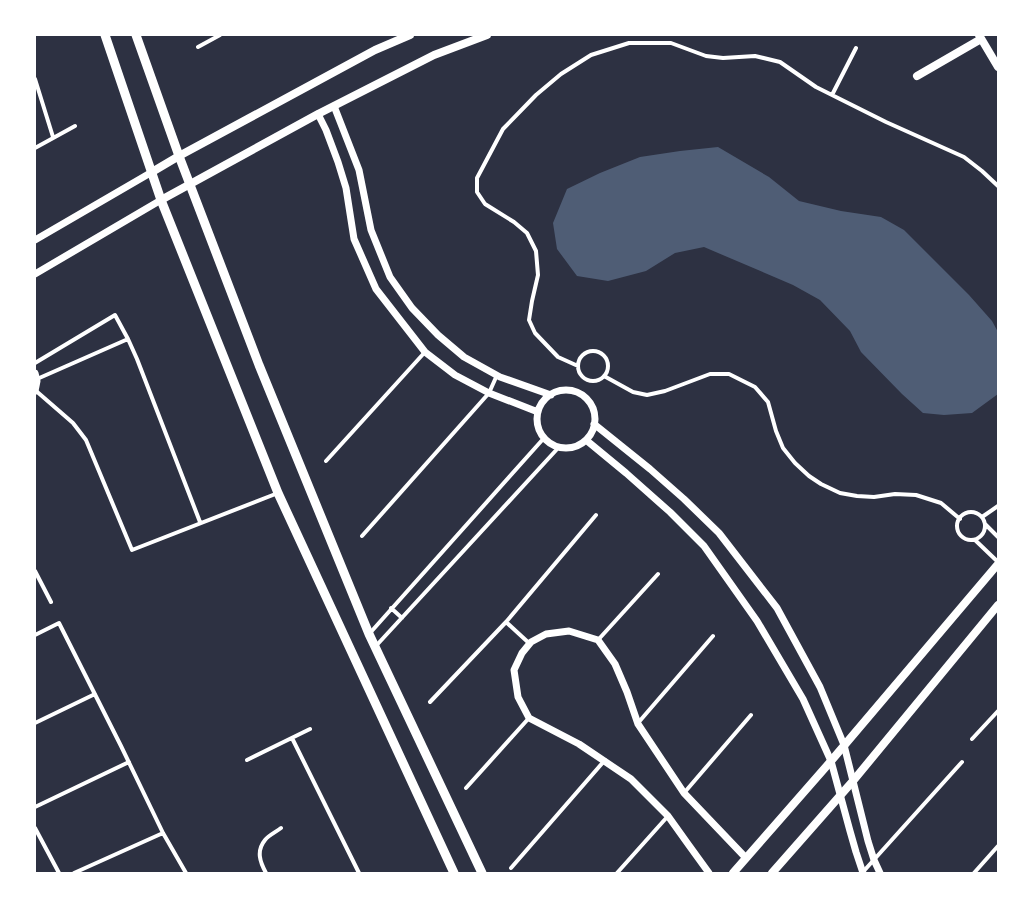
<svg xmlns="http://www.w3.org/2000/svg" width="1033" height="908" font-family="Lato,sans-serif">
  <rect width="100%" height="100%" fill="#2d3142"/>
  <path fill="#4f5d75" d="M718 147 769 177 799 201 841 211 881 217 904 230 969 295 992 321 998 332V394L972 413 944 415 923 413 902 394 861 352 850 331 820 300 793 285 704 247 675 253 646 271 608 281 577 276 557 249 553 223 567 189 600 173 640 157 680 151Z"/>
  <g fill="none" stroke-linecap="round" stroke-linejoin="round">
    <path stroke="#fff" stroke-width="4" d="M198 47 220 35
      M35 79 53 137
      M832 95 856 48
      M35 148 75 126
      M578 366a15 15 0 1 1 30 0a15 15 0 1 1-30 0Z
      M35 363 115 315 128 339 137 359 200 522
      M578 366 558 357 535 333 529 320 532 301 538 275 536 251 527 233 514 222 485 204 477 192V178L503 129 536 95 561 74 591 55 629 43H671L706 56 723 58 755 56 780 62 816 87 886 122 964 157 982 171 998 186
      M604 376 633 392 647 395 665 391 710 374H729L755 387 768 402 776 431 783 448 795 463 809 476 821 484 840 493 857 496 874 497 895 494 916 495 941 503 960 519
      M37 379 128 339
      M35 390 73 423 86 440 132 550 278 493
      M326 461 425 352
      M957 526a14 14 0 1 1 28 0a14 14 0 1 1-28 0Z
      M982 517 998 506
      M985 524 998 537
      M362 536 489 393 497 375
      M975 540 998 562
      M35 571 51 602
      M391 608 402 618
      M506 622 530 644
      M370 633 544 438
      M35 635 59 623 121 746 163 833 186 873
      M598 640 658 574
      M375 647 559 447
      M430 702 506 622 596 515
      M35 723 95 694
      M638 723 713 636
      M292 738 359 873
      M972 739 998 711
      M247 760 310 729
      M466 788 529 718
      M684 793 751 715
      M35 807 129 762
      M35 828 59 873
      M511 868 605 760
      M74 873 163 833
      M266 873C260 862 256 851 265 840 269 835 276 832 281 828
      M617 873 668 816
      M862 873 962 762
      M974 873 998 846"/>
    <path stroke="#fff" stroke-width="7" d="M334 106 359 170 371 230 390 277 412 308 438 335 464 357 500 377 551 395
      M318 114 326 130 338 162 346 188 354 239 376 289 425 352 455 375 489 393 538 412
      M35 240 152 172
      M35 274 161 200
      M35 373 37 381 35 391
      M537 419a29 29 0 1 1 58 0a29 29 0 1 1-58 0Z
      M594 424 650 469 684 499 719 533 777 608 820 687 844 745 868 841 874 860 880 873
      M586 440 626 473 670 512 704 546 757 621 803 699 831 761 850 831 856 852 863 873
      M709 873 688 844 668 816 631 779 579 744 529 718 518 697 514 670 522 653 531 642 546 634 569 631 598 640 615 664 627 692 638 724 684 793 746 858"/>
    <path stroke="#fff" stroke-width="8" d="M979 35 998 67
      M917 76 981 39
      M152 172 179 156 375 50 410 35
      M161 200 318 114 434 55 487 35
      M733 873 831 761 998 564
      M772 873 853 781 998 605"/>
    <path stroke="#fff" stroke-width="9" d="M105 35 161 200 278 493 454 873
      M136 35 179 156 259 365 369 634 482 873"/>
  </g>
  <rect width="1033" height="908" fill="none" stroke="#ffffff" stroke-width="72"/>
</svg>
